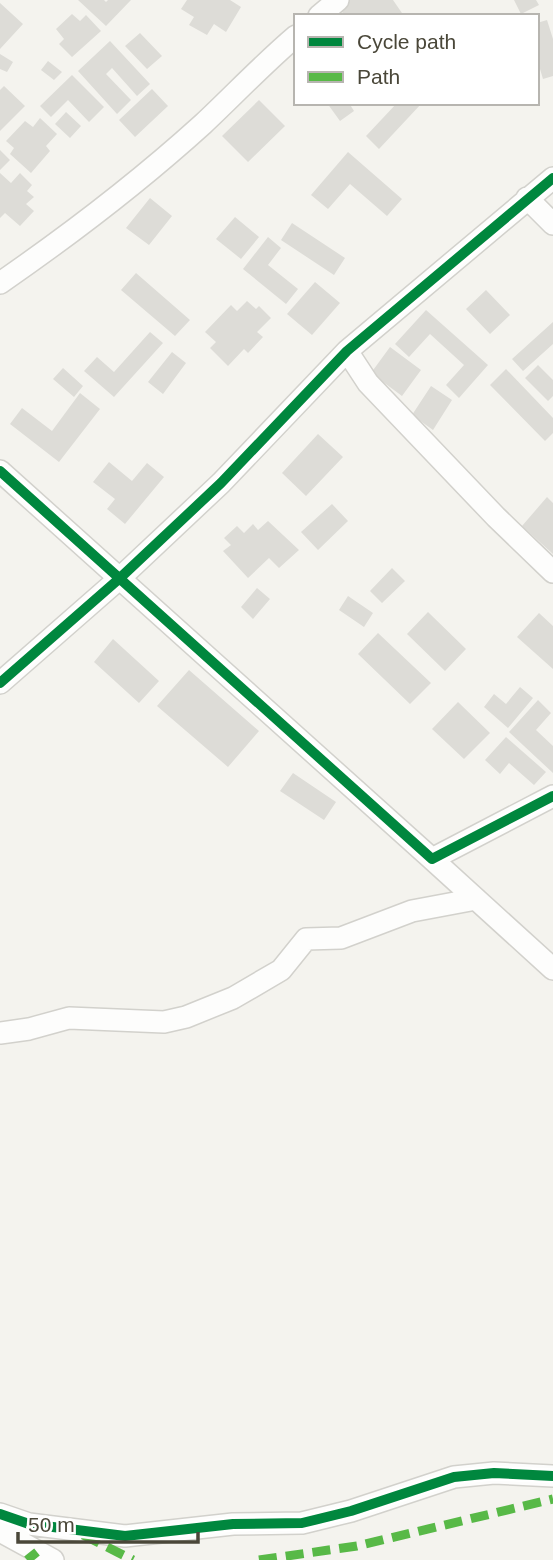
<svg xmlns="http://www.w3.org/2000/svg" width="553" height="1560" font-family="Helvetica,sans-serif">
  <rect width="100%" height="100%" fill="#f4f3ee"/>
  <path fill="#dddcd7" d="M78 0H104L106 2 108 0H131L106 26Z
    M187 0H230L241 7 226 32 214 24 207 35 189 25 194 17 181 9Z
    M350 0H393L404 16H345L339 8Z
    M514 0H536L539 5 521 14Z
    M0 3 23 24 0 49Z
    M72 14 80 21 86 15 101 31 72 57 59 44 64 39 56 29Z
    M547 20 553 39V76L543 79 537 59V23Z
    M140 33 162 56 147 69 125 46Z
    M110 41 150 84 137 96 112 68 106 74 131 100 117 114 78 71Z
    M0 54 13 62 7 72 0 69Z
    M48 61 62 72 54 80 41 70Z
    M72 75 104 107 89 122 68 100 51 117 40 106Z
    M4 86 25 106 0 131V90Z
    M152 89 168 106 135 137 119 120Z
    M259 100 285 126 248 162 222 136Z
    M327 103H349L354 111 340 121Z
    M397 103H422L379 149 366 136Z
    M66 112 81 126 70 138 55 124Z
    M40 118 57 134 46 146 50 151 31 173 10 154 14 148 6 141 25 121 33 127Z
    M0 150 10 160 0 170Z
    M348 152 402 199 387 216 350 184 328 209 311 195Z
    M0 173 11 183 20 173 32 185 27 191 34 197 26 204 34 211 20 226 5 213 0 218Z
    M150 198 172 216 149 245 126 228Z
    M235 217 259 237 241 259 216 239Z
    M292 223 345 258 334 275 281 240Z
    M268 237 281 248 268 265 298 289 286 304 243 269Z
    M136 273 190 320 175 336 121 290Z
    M315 282 340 303 312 335 287 314Z
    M486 290 510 315 490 334 466 309Z
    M247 301 256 309 259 306 271 318 257 332 263 337 248 353 244 349 228 366 210 348 216 342 205 332 231 305 237 311Z
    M426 310 488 365 459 398 446 385 464 365 430 334 409 357 395 344Z
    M553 322V344L523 371 512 359Z
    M150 332 163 343 114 397 84 371 97 357 114 372Z
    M390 347 421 370 402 396 371 373Z
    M172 352 186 363 163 394 148 382Z
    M538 365 553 380V396L548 401 525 378Z
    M63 368 83 386 74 397 53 379Z
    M506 369 553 418V433L545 441 490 385Z
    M431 386 452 400 433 430 412 415Z
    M80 393 100 409 59 462 10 424 22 408 52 431Z
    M318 434 343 457 306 496 282 473Z
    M109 462 132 481 147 463 164 477 125 524 107 509 115 499 93 482Z
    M547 497 553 503V554L522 526Z
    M332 504 348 521 318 550 301 532Z
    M268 521 299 550 279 568 269 558 248 578 223 551 231 545 224 538 237 526 244 533 253 524 258 530Z
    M392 568 405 581 382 603 370 591Z
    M257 588 270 599 253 619 241 607Z
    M348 596 373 613 364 627 339 610Z
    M428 612 466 649 445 671 407 634Z
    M539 613 553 626V669L517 637Z
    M378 633 431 683 410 704 358 654Z
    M113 639 159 681 139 703 94 662Z
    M189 670 259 731 228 767 157 706Z
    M520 687 533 698 508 728 484 707 494 694 506 704Z
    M538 700 551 713 536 730 553 746V773L509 732Z
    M458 702 490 733 464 759 432 729Z
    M506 737 546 772 534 785 509 763 500 774 485 760Z
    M293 773 336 802 324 820 280 791Z"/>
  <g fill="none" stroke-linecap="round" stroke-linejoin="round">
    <g stroke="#d2d1cc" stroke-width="24">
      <path id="street" d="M319 16 338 0
        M527 198 553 224
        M0 283C71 234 139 182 203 124 234 95 263 64 296 36
        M347 351 368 383 496 517 553 572
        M0 471 432 859 553 796
        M0 683 120 578 221 483 347 351 553 178
        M432 859 553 969
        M0 1033 29 1029 69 1018 164 1022 186 1017 233 998 281 970 306 939 341 938 412 911 476 899
        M0 1514 29 1524 125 1536 233 1524 302 1523 351 1511 454 1477 494 1473 553 1476
        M0 1531 53 1560"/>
    </g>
    <use href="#street" stroke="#fdfdfc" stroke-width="21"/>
    <path stroke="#58b947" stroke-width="9" stroke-dasharray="18 9" stroke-linecap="butt" d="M83 1535 133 1560
      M27 1560 37 1552
      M259 1560 357 1546 553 1499"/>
    <g stroke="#fff" stroke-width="15">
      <path id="cycleway" d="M0 471 432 859 553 796
        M0 683 120 578 221 483 347 351 553 178
        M0 1514 29 1524 125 1536 233 1524 302 1523 351 1511 454 1477 494 1473 553 1476"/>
    </g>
    <use href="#cycleway" stroke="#00873e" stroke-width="10"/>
  </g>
  <rect x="294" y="14" width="245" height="91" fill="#ffffff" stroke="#b7b5b0" stroke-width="2"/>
  <rect x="308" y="37" width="35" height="10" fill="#00873e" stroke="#b7b5b0" stroke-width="2"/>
  <text x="357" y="49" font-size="21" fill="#4a4739">Cycle path</text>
  <rect x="308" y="72" width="35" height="10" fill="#58b947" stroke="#b7b5b0" stroke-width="2"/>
  <text x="357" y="84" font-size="21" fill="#4a4739">Path</text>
  <path d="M18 1532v10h180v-10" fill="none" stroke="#4a4739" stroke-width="3.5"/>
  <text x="28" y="1532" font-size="21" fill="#4a4739" stroke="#ffffff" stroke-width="5" paint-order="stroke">50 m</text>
</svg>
